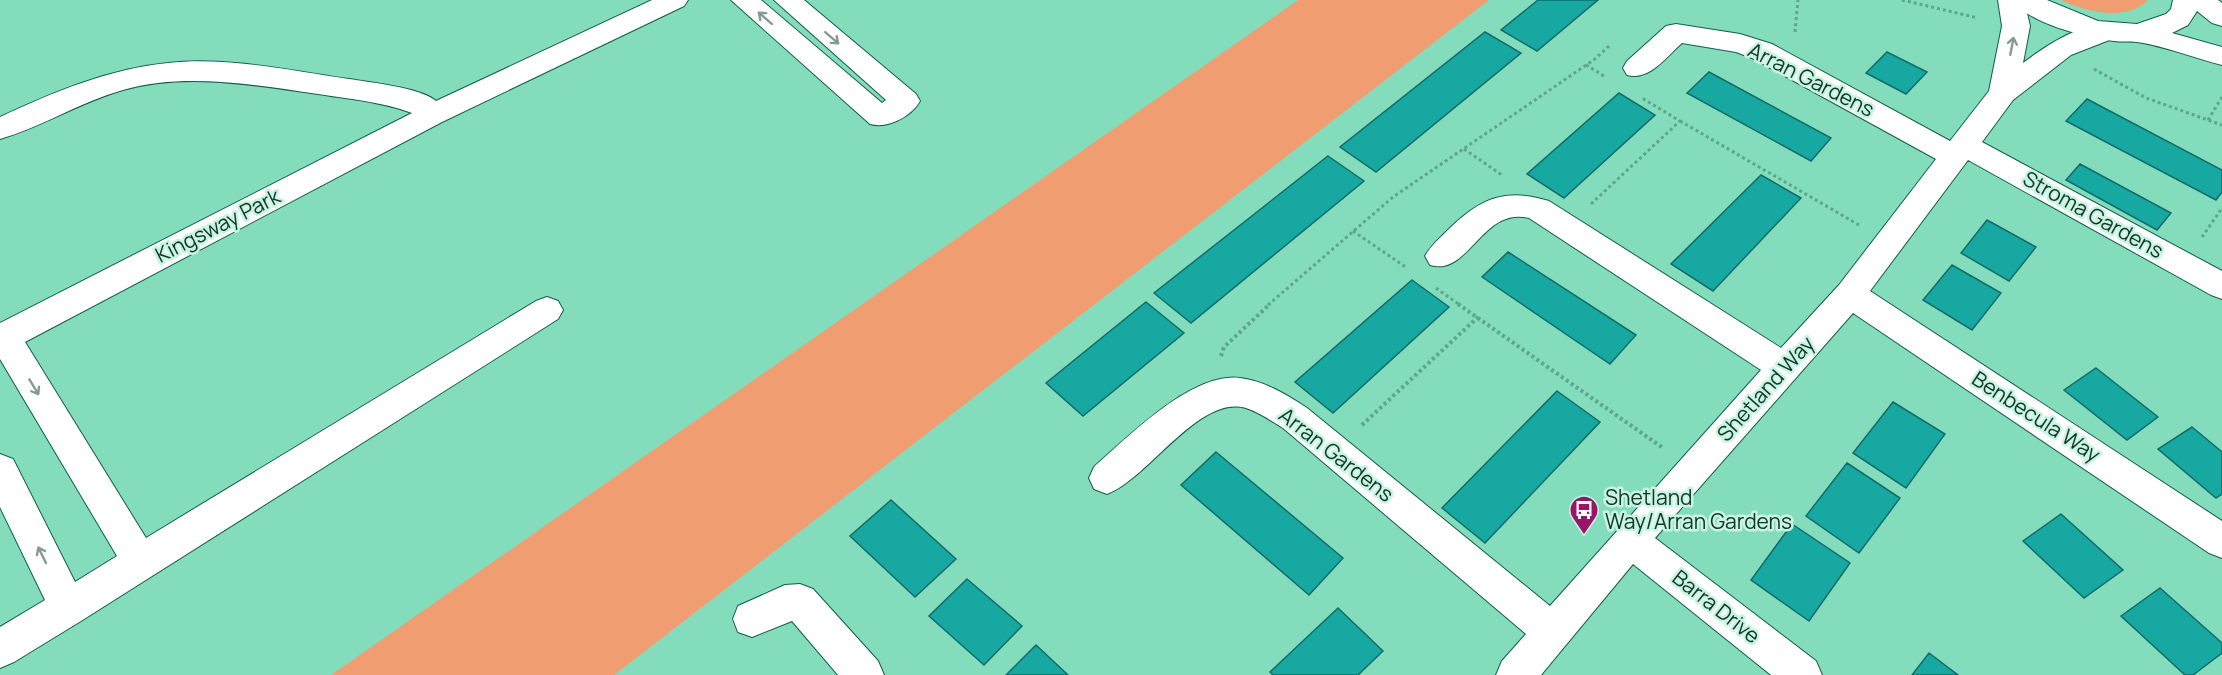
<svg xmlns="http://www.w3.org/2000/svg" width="2222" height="675" font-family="Manrope,sans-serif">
  <rect width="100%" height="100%" fill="#83ddbd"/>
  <path fill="#f09e71" d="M1298 0H1489L614 675H331Z
    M2061 0H2148C2127 22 2085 12 2061 0Z"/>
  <path fill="#17a8a1" stroke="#126c68" stroke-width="1.5" d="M1538 0H1598L1537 51 1501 30Z
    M1485 32 1521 53 1376 172 1340 147Z
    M1887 52 1927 72 1906 94 1866 73Z
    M1709 72 1831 138 1811 161 1687 93Z
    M1619 93 1655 115 1564 198 1527 174Z
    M2087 99 2222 170V192L2216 200 2066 121Z
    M1328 156 1364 181 1191 323 1154 293Z
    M2080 164 2171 213 2157 230 2066 180Z
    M1761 175 1801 198 1713 291 1671 264Z
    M1987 220 2036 247 2009 281 1961 253Z
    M1508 252 1636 335 1610 364 1482 277Z
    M1952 265 2001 293 1972 330 1923 300Z
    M1412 280 1449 307 1333 413 1295 382Z
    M1146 302 1184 333 1083 416 1046 383Z
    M2096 368 2158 417 2127 440 2064 390Z
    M1557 391 1600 422 1485 543 1442 508Z
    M1893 402 1945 434 1906 488 1853 453Z
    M2192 427 2222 452V494L2216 498 2158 449Z
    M1216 452 1343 558 1309 595 1181 485Z
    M1847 463 1900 498 1859 553 1806 516Z
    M891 500 956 559 915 597 850 536Z
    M2061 514 2123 570 2084 598 2023 541Z
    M1792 524 1850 563 1809 621 1751 580Z
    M967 579 1022 626 984 665 929 616Z
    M2160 588 2222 643V653L2193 675H2185L2121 616Z
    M1338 608 1383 651 1358 675H1273L1270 672Z
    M1036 645 1068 675H1006Z
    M1929 653 1958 675H1912Z"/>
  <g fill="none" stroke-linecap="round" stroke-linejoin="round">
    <g stroke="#115d48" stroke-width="2">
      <path id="minor" d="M652 0H688L684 6 442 122 25 342 146 538 536 301 547 297 558 301 563 310 558 319 81 621 14 662 0 668V627L45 600 0 507V454L13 459 75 582 117 556 0 359V323L412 113C383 102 349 99 318 94 255 85 185 72 123 90 80 102 42 127 0 139V117C54 92 108 69 168 63 224 56 292 71 349 79 368 82 422 88 436 101Z
        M731 0H761L882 103 886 100 774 0H804L916 94 920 101C911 117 887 129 870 124Z
        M1998 0H2024L2030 26 2023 63C2044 47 2088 17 2117 25L2121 31 2117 37 2071 55 2013 100 1982 142 2222 271V299L2211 295 1968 160 1870 291 2222 521V558L2209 553 1853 313 1655 538 1816 661 1822 675H1771L1633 564 1541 675H1496L1502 661 1526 634 1283 428C1271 421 1259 412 1246 408 1199 394 1148 479 1107 494L1094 489 1089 478 1094 467C1128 437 1192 372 1240 378 1265 381 1287 395 1307 408L1550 606 1761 370 1529 218C1482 206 1469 277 1430 265L1425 256C1431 245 1441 237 1450 228 1482 197 1507 188 1549 201L1781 348 1839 285 1936 159 1752 58 1736 52 1682 43C1666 57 1650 81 1627 75L1623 68 1627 61 1666 26 1676 24 1740 34 1772 44 1950 141 1989 91 2002 26Z
        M800 584 813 589 878 661 884 675H838L792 621 752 637 738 632 733 619 738 606 785 585Z"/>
    </g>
    <g stroke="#115d48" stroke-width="2">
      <path id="major" d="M2013 0H2047L2098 21 2137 24 2166 14 2171 9 2173 0H2218L2222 3V26L2212 23 2197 11 2188 25 2172 33 2222 47V65C2194 58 2165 46 2137 42 2129 41 2121 42 2114 41 2088 38 2027 23 2013 0Z"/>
    </g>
    <path stroke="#5da68d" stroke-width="3" stroke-dasharray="3 3" stroke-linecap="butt" d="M1902 0 1978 18
      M1795 32 1798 0
      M1586 65 1604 76
      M2094 69 2146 98 2222 125
      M2208 120 2222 97
      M1680 121 1859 225
      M1464 149 1502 175
      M1591 204 1680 121 1642 98
      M1353 231 1407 268
      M2202 237 2222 208
      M1436 288 1460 305
      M1268 305 1393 197 1595 59 1609 46"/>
    <path stroke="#5da68d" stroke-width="4" stroke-dasharray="3 3" stroke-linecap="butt" d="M1458 304 1663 448
      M1221 356 1224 347 1270 304
      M1362 425 1478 317"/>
    <use href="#minor" fill="#fff" fill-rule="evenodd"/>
    <use href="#major" fill="#fff" fill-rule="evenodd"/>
  </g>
  <defs><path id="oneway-shaft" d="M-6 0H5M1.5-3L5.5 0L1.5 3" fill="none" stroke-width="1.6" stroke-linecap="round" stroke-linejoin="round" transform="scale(1.5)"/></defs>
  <g stroke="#869a94">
    <use href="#oneway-shaft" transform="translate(765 18) rotate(-139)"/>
    <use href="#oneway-shaft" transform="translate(832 38) rotate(41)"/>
    <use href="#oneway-shaft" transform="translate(2012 46) rotate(-79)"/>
    <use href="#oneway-shaft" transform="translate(34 387) rotate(59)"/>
    <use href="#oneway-shaft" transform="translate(42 555) rotate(-116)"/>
  </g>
  <defs>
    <g id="bus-pin" transform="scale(1.5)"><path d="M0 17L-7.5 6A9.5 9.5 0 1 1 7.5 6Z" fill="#9a1467" stroke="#c9f4e3"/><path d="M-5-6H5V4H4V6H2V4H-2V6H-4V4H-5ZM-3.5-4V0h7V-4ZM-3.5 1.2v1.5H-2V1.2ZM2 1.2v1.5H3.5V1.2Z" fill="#fff"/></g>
  </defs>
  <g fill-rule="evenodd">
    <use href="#bus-pin" x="1584" y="510"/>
  </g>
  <g text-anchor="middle" stroke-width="5" stroke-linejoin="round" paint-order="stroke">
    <g font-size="21" fill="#0e3629" stroke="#c9f4e3">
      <text transform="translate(1811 80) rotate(27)" y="7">Arran Gardens</text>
      <text transform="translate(2093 215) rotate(29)" y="7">Stroma Gardens</text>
      <text transform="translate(218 226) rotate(-27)" y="7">Kingsway Park</text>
      <text transform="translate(1766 389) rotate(-48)" y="7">Shetland Way</text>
      <text transform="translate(2036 417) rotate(33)" y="7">Benbecula Way</text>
      <text transform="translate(1336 455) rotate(38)" y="7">Arran Gardens</text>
      <text transform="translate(1716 607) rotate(38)" y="7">Barra Drive</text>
    </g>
    <g font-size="21" fill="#0e3629" stroke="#c9f4e3" text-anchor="start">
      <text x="1605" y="505">Shetland<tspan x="1605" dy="24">Way/Arran Gardens</tspan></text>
    </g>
  </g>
</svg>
